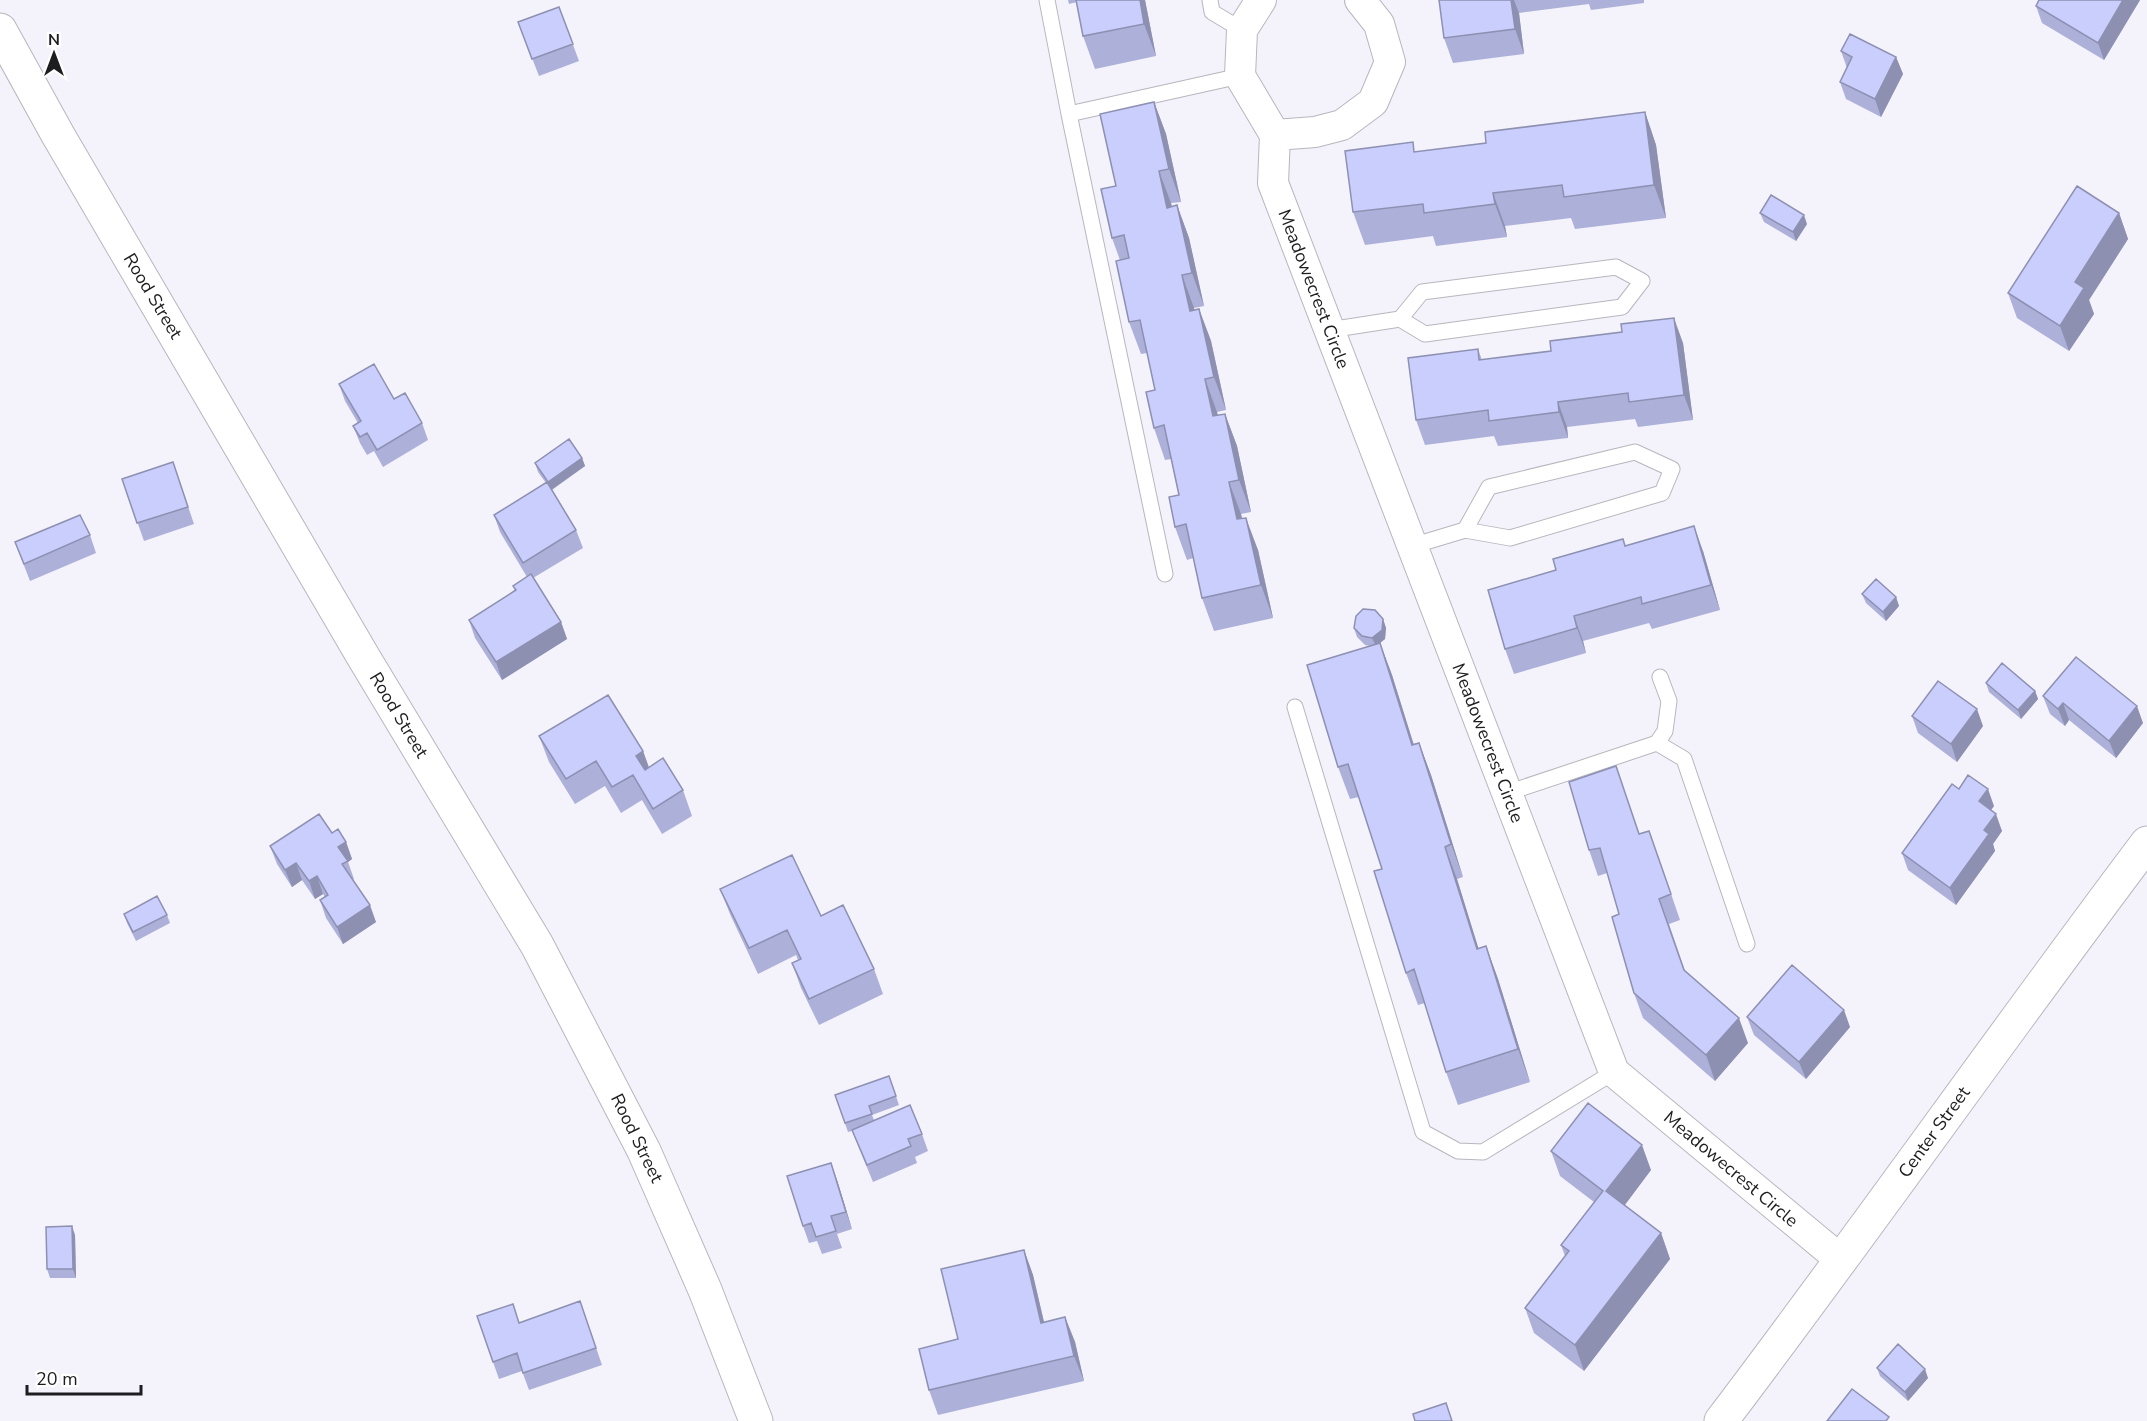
<svg xmlns="http://www.w3.org/2000/svg" width="2147" height="1421" font-family="'Nunito Sans',sans-serif">
  <rect width="100%" height="100%" fill="#f4f2fa"/>
  <g fill="none" stroke-linecap="round" stroke-linejoin="round">
    <g stroke="#b8b6be" stroke-width="17">
      <path id="lane" d="M1047 0 1069 114
        M1210 0 1212 12 1242 30
        M1329 330 1400 319 1422 292 1616 267 1642 281 1622 307 1425 334 1400 319
        M1412 546 1465 530 1489 487 1635 452 1672 469 1662 493 1510 538 1465 530
        M1165 574 1069 114 1240 76
        M1295 707 1423 1132 1458 1151 1483 1152 1614 1072
        M1657 743 1665 731 1669 701 1660 677
        M1507 793 1657 743 1684 759 1747 944"/>
    </g>
    <g stroke="#b8b6be" stroke-width="32">
      <path id="street" d="M1261 0 1242 30 1240 76 1275 135 1273 183 1614 1072 1841 1260
        M1275 135 1315 132 1342 125 1373 102 1390 62 1379 24 1360 0"/>
    </g>
    <g stroke="#b8b6be" stroke-width="35">
      <path id="secondary" d="M0 30 58 135 364 658 537 945 644 1151 705 1290 756 1421
        M1721 1421C1866 1230 2003 1034 2147 843"/>
    </g>
    <use href="#lane" stroke="#fff" stroke-width="15"/>
    <use href="#street" stroke="#fff" stroke-width="30"/>
    <use href="#secondary" stroke="#fff" stroke-width="33"/>
  </g>
  <path fill="#adb1da" d="M1068 0H1145L1156 56 1095 69 1083 36 1077 2 1069 4Z
    M1439 0H1644V3L1591 10 1589 4 1519 13 1524 54 1453 63 1444 38Z
    M2140 0 2104 60 2042 23 2036 6Z
    M559 7 579 61 539 76 518 22Z
    M1841 51 1896 57 1903 74 1881 117 1846 99 1840 82 1847 68Z
    M1154 102 1166 134 1181 202 1171 203 1172 207 1177 205 1189 238 1204 306 1194 308V310L1199 309 1211 341 1226 410 1217 412 1218 415 1225 414 1237 446 1251 512 1241 514 1242 519 1258 550 1273 618 1214 631 1202 598 1193 558 1187 560 1175 527 1179 495 1171 459 1165 460 1154 428 1155 390 1147 353 1141 354 1129 322 1120 260 1112 238 1116 186Z
    M1645 112 1656 145 1666 218 1575 229 1571 218 1505 226 1507 237 1436 246 1433 236 1365 245 1353 212 1416 152 1486 143Z
    M1760 213 1807 224 1796 241 1764 222Z
    M2119 213 2128 239 2089 300 2094 314 2069 351 2017 318 2008 293Z
    M1683 343 1693 420 1638 427 1635 419 1567 427 1568 438 1498 446 1494 436 1425 445 1416 420 1478 349 1482 360Z
    M339 384 394 399 422 423 428 440 383 467 374 451 367 455 360 443 353 426 358 423 345 401Z
    M582 458 585 466 552 490 576 530 583 548 533 578 561 622 567 639 502 680 475 638 469 620 515 591 513 586 527 577 500 532 494 515 546 483 538 472 535 463Z
    M173 462 194 524 144 541 122 479Z
    M90 535 96 553 30 581 15 542Z
    M1626 546 1703 551 1720 610 1652 629 1649 623 1583 641 1586 653 1514 674 1505 649 1556 570Z
    M1862 594 1896 597 1899 606 1886 621 1866 603Z
    M1383 619 1386 628 1385 639 1380 643 1392 675 1413 744 1419 743 1431 775 1463 877 1457 879 1478 949 1486 946 1498 979 1530 1082 1458 1105 1446 1072 1425 1003 1418 1005 1406 973 1382 869 1359 797 1350 799 1338 767 1370 646 1365 645 1357 637 1354 628Z
    M1986 683 2035 691 2038 699 2021 719 1989 692Z
    M2043 696 2143 723 2116 758 2069 720 2065 726 2050 714Z
    M1912 716 1983 726 1957 762 1918 733Z
    M539 736 643 751 649 767 683 790 692 816 662 834 642 800 621 813 605 786 575 804 549 762Z
    M1959 789 1994 806 1991 810 2002 831 1993 844 1995 851 1956 905 1908 870 1902 853Z
    M332 833 346 842 352 859 348 862 354 879 352 880 376 922 343 944 326 918 320 900 325 897 323 894 315 899 302 880 292 887 277 864 270 846Z
    M1640 834 1658 856 1680 920 1669 924 1685 971 1748 1043 1715 1081 1643 1018 1634 993 1619 914 1607 873 1598 876 1589 850Z
    M720 889 821 916 874 969 883 994 819 1025 801 988 792 963 798 960 796 955 758 974 730 914Z
    M124 914 167 915 170 923 136 941 127 923Z
    M1747 1017 1850 1027 1806 1079 1754 1035Z
    M889 1076 899 1105 872 1115 874 1120 922 1134 928 1151 915 1157 917 1163 873 1182 852 1131 848 1132 835 1095Z
    M1551 1151 1651 1170 1624 1205 1661 1233 1670 1259 1584 1371 1534 1333 1525 1308 1565 1256 1561 1245 1594 1202 1560 1176Z
    M837 1180 852 1229 837 1234 842 1248 822 1254 817 1241 809 1243 803 1226Z
    M75 1235 76 1278H50L47 1269Z
    M1024 1250 1033 1275 1044 1322 1065 1317 1075 1342 1084 1381 938 1415 929 1390 958 1339Z
    M580 1301 602 1365 529 1390 522 1371 499 1379 477 1316 520 1323Z
    M1877 1368 1928 1378 1908 1401 1880 1376Z"/>
  <path fill="#8d90b1" d="M1140 0H1145L1156 56 1144 24Z
    M1511 0H1514L1519 13 1524 54 1515 29Z
    M2123 0H2140L2104 60 2098 43Z
    M1896 57 1903 74 1881 117 1875 99Z
    M1154 102 1166 134 1181 202 1169 169Z
    M1645 112 1656 145 1666 218 1654 185Z
    M1159 171 1171 203 1179 241 1167 208Z
    M1493 193 1505 226 1507 237 1495 204Z
    M1177 205 1189 238 1204 306 1192 273Z
    M2119 213 2128 239 2089 300 2094 314 2069 351 2060 326 2075 282Z
    M1804 215 1807 224 1796 241 1793 232Z
    M1182 275 1194 308 1201 343 1190 311Z
    M1199 309 1211 341 1226 410 1214 377Z
    M1674 318 1683 343 1693 420 1684 395Z
    M1205 379 1217 412 1225 449 1213 416Z
    M1558 402 1567 427 1568 438 1559 412Z
    M1225 414 1237 446 1251 512 1239 480Z
    M582 458 585 466 551 490 548 482Z
    M1229 482 1241 514 1249 552 1237 519Z
    M1246 518 1258 550 1273 618 1261 585Z
    M1694 526 1703 551 1720 610 1711 585Z
    M1896 597 1899 606 1886 621 1883 612Z
    M1574 616 1583 641 1586 653 1577 628Z
    M1383 619 1386 628 1385 639 1376 646 1372 638Z
    M561 622 567 639 502 680 496 662Z
    M1380 643 1392 675 1424 777 1412 745Z
    M2035 691 2038 699 2021 719 2018 710Z
    M2063 703 2069 720 2065 726 2058 709Z
    M2137 706 2143 723 2116 758 2109 741Z
    M1977 709 1983 726 1957 762 1951 744Z
    M1419 743 1431 775 1463 877 1451 844Z
    M643 751 652 777 645 781 636 756Z
    M1988 789 1994 806 1985 818 1979 801Z
    M1996 814 2002 831 1993 844 1995 851 1956 905 1950 888 1984 830Z
    M346 842 352 859 348 862 338 847Z
    M1445 847 1457 879 1489 982 1477 949Z
    M296 863 302 880 292 887 285 870Z
    M317 876 323 894 315 899 309 881Z
    M370 905 376 922 343 944 337 927Z
    M1486 946 1498 979 1530 1082 1518 1049Z
    M1844 1010 1850 1027 1806 1079 1799 1062Z
    M1739 1018 1748 1043 1715 1081 1706 1055Z
    M1642 1145 1651 1170 1616 1217 1606 1191Z
    M831 1163 837 1180 852 1229 846 1212Z
    M72 1226 75 1235 76 1278 73 1269Z
    M1661 1233 1670 1259 1584 1371 1575 1345Z
    M1024 1250 1033 1275 1050 1348 1041 1323Z
    M1065 1317 1075 1342 1084 1381 1074 1356Z
    M1925 1369 1928 1378 1908 1401 1905 1392Z"/>
  <path fill="#c9cefd" stroke="#8d90b1" stroke-width="1.5" d="M1076 0H1140L1144 24 1083 36Z
    M1439 0H1511L1515 29 1444 38Z
    M2039 0H2123L2098 43 2036 6Z
    M559 7 573 44 532 59 518 22Z
    M1850 34 1896 57 1875 99 1840 82 1852 57 1841 51Z
    M1154 102 1169 169 1159 171 1167 208 1177 205 1192 273 1182 275 1190 311 1199 309 1214 377 1205 379 1213 416 1225 414 1239 480 1229 482 1237 519 1246 518 1261 585 1202 598 1186 524 1175 527 1169 497 1179 495 1164 425 1154 428 1146 392 1155 390 1140 320 1129 322 1116 261 1129 258 1124 235 1112 238 1101 189 1116 186 1100 114Z
    M1645 112 1654 185 1564 197 1562 185 1493 193 1495 204 1424 213 1423 204 1353 212 1345 151 1413 142 1414 152 1486 143 1485 132Z
    M2077 186 2119 213 2075 282 2084 288 2060 326 2008 293Z
    M1771 195 1804 215 1793 232 1760 213Z
    M1674 318 1684 395 1629 402 1628 393 1558 402 1559 412 1489 421 1488 410 1416 420 1408 358 1478 349 1479 360 1551 351 1550 341 1622 332 1621 324Z
    M374 364 394 399 405 393 422 423 377 450 367 433 360 437 353 426 361 421 339 384Z
    M569 439 582 458 548 482 535 463Z
    M173 462 188 507 137 523 122 479Z
    M547 482 576 530 523 563 494 515Z
    M80 515 90 535 24 564 15 542Z
    M1694 526 1711 585 1642 604 1641 597 1574 616 1577 628 1505 649 1488 590 1556 570 1553 559 1623 539 1625 546Z
    M531 574 561 622 496 662 469 620 516 590 513 586Z
    M1876 579 1896 597 1883 612 1862 594Z
    M1363 609 1375 610 1383 619 1382 630 1372 638 1362 636 1354 628 1356 616Z
    M1380 643 1412 745 1419 743 1451 844 1445 847 1477 949 1486 946 1518 1049 1446 1072 1414 969 1406 973 1374 871 1382 869 1348 764 1338 767 1307 665Z
    M2076 657 2137 706 2109 741 2063 703 2058 709 2043 696Z
    M2002 663 2035 691 2018 710 1986 683Z
    M1938 681 1977 709 1951 744 1912 716Z
    M608 695 643 751 636 756 645 770 663 758 683 790 653 809 633 775 612 787 596 761 566 779 539 736Z
    M1616 766 1639 834 1649 831 1671 894 1659 899 1684 970 1739 1018 1706 1055 1634 993 1612 917 1619 914 1600 848 1589 850 1569 782Z
    M1968 775 1988 789 1979 801 1996 814 1984 830 1989 834 1950 888 1902 853 1952 784 1959 789Z
    M319 814 332 833 338 829 346 842 338 847 348 861 342 864 370 905 337 927 320 900 328 895 317 876 309 881 296 863 285 870 270 846Z
    M792 855 821 916 843 905 874 969 809 999 792 963 801 959 787 930 749 948 720 889Z
    M157 896 167 915 133 932 124 914Z
    M1792 965 1844 1010 1799 1062 1747 1017Z
    M889 1076 896 1096 869 1106 872 1114 845 1123 835 1095Z
    M1588 1103 1642 1145 1606 1191 1661 1233 1575 1345 1525 1308 1569 1251 1561 1245 1603 1191 1551 1151Z
    M910 1105 922 1134 908 1139 911 1146 867 1165 852 1130Z
    M831 1163 846 1212 831 1216 836 1231 816 1237 811 1223 803 1226 787 1176Z
    M72 1226 73 1269H47L46 1227Z
    M1024 1250 1041 1323 1065 1317 1074 1356 929 1390 919 1349 958 1339 941 1269Z
    M580 1301 596 1348 523 1373 517 1353 493 1362 477 1316 513 1304 519 1323Z
    M1898 1344 1925 1369 1905 1392 1877 1368Z
    M1852 1389 1889 1417 1886 1421H1827Z
    M1446 1403 1452 1421H1415L1413 1414Z"/>
  <g text-anchor="middle" stroke-width="6" stroke-linejoin="round" paint-order="stroke">
    <g font-size="18" fill="#1d1d20" stroke="#fff">
      <text transform="translate(1314 289) rotate(69)" y="6">Meadowecrest Circle</text>
      <text transform="translate(153 296) rotate(59)" y="6">Rood Street</text>
      <text transform="translate(399 715) rotate(59)" y="6">Rood Street</text>
      <text transform="translate(1488 743) rotate(69)" y="6">Meadowecrest Circle</text>
      <text transform="translate(1934 1132) rotate(-54)" y="6">Center Street</text>
      <text transform="translate(637 1138) rotate(64)" y="6">Rood Street</text>
      <text transform="translate(1731 1169) rotate(40)" y="6">Meadowecrest Circle</text>
    </g>
  </g>
  <g transform="translate(54 54)" stroke="#ffffff" stroke-width="4.5" paint-order="stroke">
  <path d="M0-4.5L10 22L0 15L-10 22Z" fill="#1d1d20"/>
  <text y="-9" font-size="16" font-weight="bold" text-anchor="middle" fill="#1d1d20">N</text>
  </g>
  <path d="M27 1385v9h114v-9" fill="none" stroke="#1d1d20" stroke-width="3"/>
  <text x="36" y="1385" font-size="18" fill="#1d1d20" stroke="#ffffff" stroke-width="4.5" paint-order="stroke">20 m</text>
</svg>
